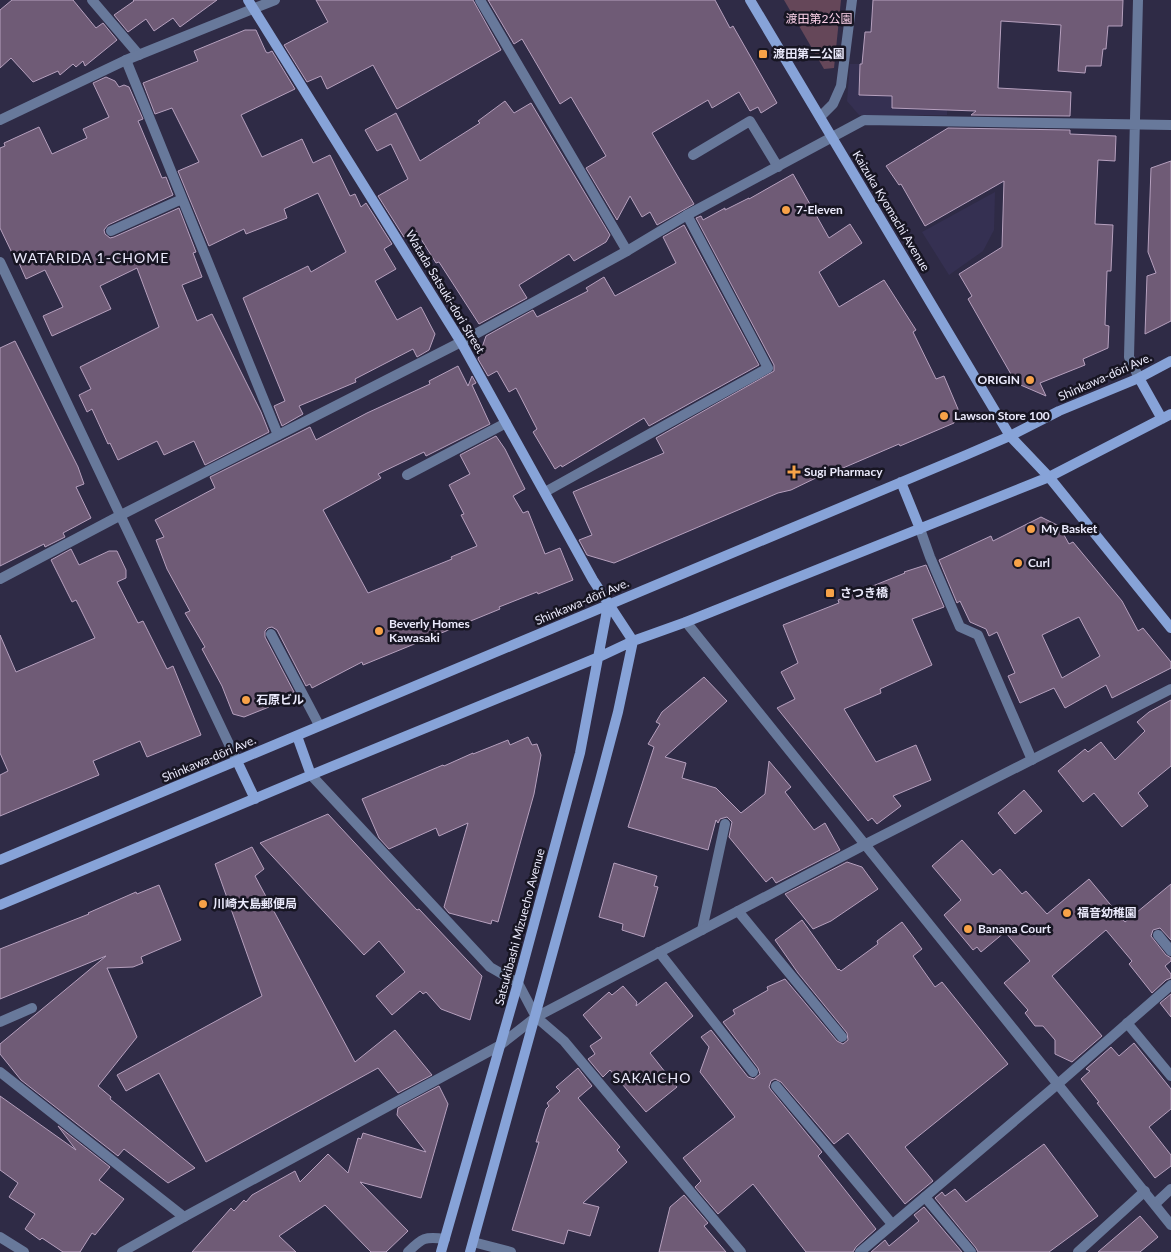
<svg xmlns="http://www.w3.org/2000/svg" width="1171" height="1252" font-family="Lato,'Noto Sans JP',sans-serif">
  <rect width="100%" height="100%" fill="#2f2b46"/>
  <path fill="#353052" d="M850 64H948L947 115H859L847 101Z
    M995 192 994 230 983 251 949 275 922 232Z"/>
  <path fill="#654759" d="M784 0H841L834 68 824 69Z"/>
  <path fill="#6f5b76" stroke="#b6a0be" fill-rule="evenodd" d="M12 0H73L96 28 103 23 117 40 85 66 83 61 76 67 73 64 60 75 58 71 33 82 11 58 0 68V10Z
    M133 0H217L180 27 173 18 154 31 146 19 128 32 114 15 134 1Z
    M316 0H473L501 50 397 109 373 65 327 89 321 76 307 82 284 45 328 22Z
    M488 0H715L730 28 733 26 777 103 761 113 758 107 750 111 739 92 712 108 708 100 652 133 694 204 657 225 650 212 642 217 630 196 617 220 586 168 606 156 571 97 560 104 522 39 514 44Z
    M873 0H1123L1122 26H1108L1106 49H1103L1101 66H1086L1085 73 1058 71 1061 25 1001 21 998 88 1071 92 1070 116 971 115 976 111 892 108V96L859 95 860 64H862L865 32H871Z
    M245 30H256L266 52 268 53 272 51 295 89 241 115 262 157 302 139 313 163 330 155 350 196 355 194 361 207 366 203 392 244 384 249 396 269 375 281 397 320 421 307 435 334 429 350 417 357 413 349 355 379 356 382 299 406 303 414 282 426 274 406 285 401 243 298 308 266 311 272 346 252 318 193 284 209 287 218 246 234 244 229 209 246 178 171 199 162 172 108 155 114 143 83 198 61 194 51Z
    M106 77 115 81 119 87 124 85 129 87 143 119 138 121 141 128 162 178 166 177 173 195 108 225 104 230 105 234 110 238 114 237 179 208 196 252 193 253 202 277 182 285 197 321 212 314 261 412 269 432 205 465 194 441 164 455 157 441 118 460 110 443 108 444 92 409 87 412 79 395 91 389 80 367 159 327 137 268 100 286 111 309 52 336 43 316 63 307 45 270 26 279 15 254 13 255 0 228V148L5 146 4 143 39 127 52 154 87 138 83 129 109 117 93 83Z
    M505 101 514 113 531 103 610 235 606 242 574 261 569 254 519 285 527 298 479 324 439 262 436 263 416 231 404 237 378 196 408 179 391 144 377 151 365 130 396 113 420 161 480 123 478 121Z
    M948 128 1070 130V134L1116 136 1115 161 1098 160 1095 224 1113 225 1111 271H1107L1105 325 1109 326 1108 348 1083 359 1085 365 1040 383 1046 396 1016 383 968 299 972 296 959 274 1002 247 1004 181 925 226 901 184 899 185 886 166Z
    M1171 161V321L1145 334 1147 276 1156 273 1148 252 1151 168Z
    M793 174 829 238 850 224 862 243 819 272 839 307 884 280 916 330 913 332 936 379 944 376 958 409 954 423 900 446 899 444 822 477V475L791 490 778 493 614 563 587 555 579 540 592 535 573 492 664 453 656 438 774 371V365L696 218 701 216 703 220 725 208V210L749 198V199Z
    M684 225 759 365 649 426 644 418 562 467 561 465 555 469 533 432 537 429 516 388 509 392 497 371 488 376 478 359 486 336 533 310 537 317 588 291 586 288 604 277 615 296 676 263 663 237Z
    M15 341 78 467 84 484 76 487 91 518 63 533 65 537 45 547 44 544 0 566V348Z
    M458 366 468 386 472 376 476 383 472 385 490 424 426 456 424 452 378 474 381 478 323 510 368 593 452 559 451 557 477 546 461 515 464 514 449 485 470 474 460 455 496 436 505 449 525 489 513 496 523 513 528 511 545 554 560 548 573 580 538 594 537 592 499 607 500 609 363 665 362 662 312 688 310 684 306 686 277 630 272 627 268 628 265 631V637L294 692 267 703 269 707 244 717 233 714 222 686 202 649 205 647 185 613 190 611 167 569 156 540 164 537 155 520 215 488 210 477 310 427 316 440 367 413 430 384 429 381Z
    M1041 517 1059 526 1069 544 1073 542 1122 601 1138 631 1143 628 1171 662V668L1112 698 1106 685 1065 708 1054 688 1020 703 1008 676 1015 673 997 632 989 636 986 629 970 622 960 601 957 603 939 560 991 536 993 541ZM1079 617 1100 656 1062 678 1042 635Z
    M71 549 79 565 109 551H117L126 570V578L117 582 138 623 143 621 167 669 173 666 201 735 147 757 140 741 93 761 99 775 0 816V775L8 771 0 753V635L16 672 95 638 76 600 72 602 51 560Z
    M926 565 944 607 912 619 932 665 880 689 881 693 844 709 876 762 916 745 931 780 893 796 901 806 877 824 872 818 868 821 777 708 795 699 781 672 798 663 783 625 839 603 838 600 905 573 904 572Z
    M704 677 727 701 665 757 686 763 682 778 716 788 741 813 765 794 769 761 791 787 785 792 814 830 825 823 840 850 776 883 772 877 766 882 729 837 732 822 727 817 720 819 718 823 716 820 708 850 628 827 654 747 648 744 660 724 656 722 662 712Z
    M1171 700V766L1138 793 1148 806 1122 827 1094 793 1083 802 1058 771 1085 749 1088 752 1101 742 1115 760 1145 731 1137 722 1149 712Z
    M528 737 532 745 537 744 541 755 534 794 498 922 492 920 491 924 449 913 444 907 468 823 439 836 436 828 389 849 379 838 362 799 443 765 444 766 473 753V754L508 740 510 745Z
    M1024 790 1042 811 1015 834 998 813Z
    M328 814 417 910 419 909 482 976 470 1020 441 1009 426 992 423 994 420 991 392 1015 376 996 405 972 379 941 364 955 260 843Z
    M962 840 993 875 1000 869 1022 894 1026 891 1047 914 1089 879 1125 922 1171 884V940L1160 928 1153 930 1151 936 1166 955 1171 958V961L1165 966 1171 974V978L1166 980 1152 993 1129 964 1132 961 1106 930 1052 976 1102 1036 1072 1062 1055 1054V1040L1043 1026H1035L1025 1013 1028 1010 1004 983 1030 961 1005 932 981 952 977 947 973 950 944 915 961 900 932 866Z
    M252 847 264 869 255 876 355 1062 395 1030 432 1075 398 1093 378 1068 206 1162 159 1073 126 1091 117 1075 262 996 215 864Z
    M847 862 862 867 878 889 831 921 813 929 785 894Z
    M614 863 657 876 654 886 658 887 644 937 622 930 623 924 599 917Z
    M159 885 181 940 141 957 143 963 133 967 107 968 137 1037 98 1086 111 1097 110 1099 195 1168 168 1183 124 1149 118 1156 21 1080 0 1054V1044L106 956 0 999V949L89 914 88 913 136 892 137 894Z
    M802 920 838 970 839 969 841 971 878 944 877 941 902 922 922 949 913 956 935 987 942 982 1008 1064 905 1147 933 1181 905 1204 848 1133 834 1144 781 1082 775 1079 771 1081 769 1087 771 1090 822 1152 818 1156 876 1229 856 1247 853 1252H806L753 1184 718 1214 695 1187 701 1181 683 1158 735 1117 700 1072 709 1047 701 1037 711 1030 748 1077 754 1079 760 1074 758 1068 723 1022 735 1014 733 1010 768 990 767 987 785 979 837 1041 843 1044 848 1040 847 1033 798 973 775 940Z
    M666 982 693 1016 650 1053 677 1087 646 1112 610 1070 603 1077 588 1059 595 1054 590 1046 602 1038 583 1015 609 992 612 995 623 986 637 1002 636 1006Z
    M1171 994V1017L1160 1003Z
    M1134 1043 1171 1089V1109L1149 1127 1171 1155V1166L1155 1178 1097 1103 1099 1102 1081 1079 1090 1071 1086 1069 1111 1047 1119 1056Z
    M578 1068 592 1086 578 1098 620 1147 617 1150 627 1162 583 1203 599 1207 590 1236 568 1230 564 1244 512 1230 539 1142H536L546 1109 549 1106 547 1103 560 1091 556 1087Z
    M439 1086 448 1104 421 1198 360 1182 408 1231 386 1252H371L325 1205 279 1236 296 1252H192L231 1208 234 1211 244 1200 246 1202 252 1195 295 1171 300 1182 328 1154 348 1173 358 1138 361 1139 363 1133 426 1152 397 1115 398 1108Z
    M0 1096 76 1150 58 1126 110 1167 99 1180 124 1199 95 1235 92 1233 80 1252H63L42 1238 40 1240 25 1229 35 1214 9 1197 18 1183 0 1170Z
    M1044 1144 1098 1216 1049 1252H978L976 1248 935 1198 942 1192 945 1196 955 1189 966 1202Z
    M684 1195 708 1223 704 1226 726 1252H659L670 1207Z
    M924 1207 962 1252H871L885 1240 889 1246 919 1221 914 1215Z
    M1140 1216 1158 1237 1140 1252H1098Z"/>
  <g fill="none" stroke-linecap="round" stroke-linejoin="round">
    <path stroke="#68799b" stroke-width="10" d="M92 0 139 55
      M480 0 627 251
      M126 60 278 435
      M693 155 750 121 778 167
      M111 231 182 199
      M407 475 506 423
      M545 492 768 368 687 215
      M920 529 930 557 960 627 978 635 1032 760
      M271 634 319 725
      M738 911 842 1037
      M702 930 725 824
      M1158 935 1171 951
      M659 952 753 1072
      M0 1022 32 1008
      M1127 1023 1171 1076
      M0 1072 184 1217
      M776 1086 892 1224
      M925 1197 971 1252
      M1155 1204 1171 1189
      M473 1242 511 1252
      M1078 1252 1145 1191"/>
    <path stroke="#68799b" stroke-width="10" d="M1138 0 1129 357 1139 378
      M820 117 833 104 841 86 852 0
      M0 120 126 60 275 0
      M0 262 237 761
      M0 579 121 515 461 342 627 251 687 215 864 120 1171 125
      M686 622 1171 1225
      M311 775 490 967 518 983 536 1017 564 1041 741 1252
      M0 1237 24 1252
      M122 1252 184 1217 499 1046 536 1017 866 844 1171 689
      M408 1252C422 1238 425 1236 445 1239
      M860 1252 1059 1083 1171 985"/>
    <path stroke="#87a3d8" stroke-width="10" d="M248 0 461 342 593 580 633 641
      M750 0 1010 436 1049 477 1171 628
      M1139 378 1162 419
      M901 482 920 529
      M297 736 311 775
      M237 761 255 799
      M0 860 966 455 1010 436 1059 411 1139 378 1171 361
      M0 905 311 775 599 657 633 641 686 622 1049 477 1171 414
      M441 1252 518 983 580 753 608 605
      M470 1252 600 780 618 712 633 641"/>
  </g>
  <g fill="#f7a248" stroke="#171522" stroke-width="2">
    <rect x="758" y="49" width="10" height="10" rx="2.5"/>
    <circle cx="786" cy="210" r="5"/>
    <circle cx="1030" cy="380" r="5"/>
    <circle cx="944" cy="416" r="5"/>
    <path d="M791.5 464.5h5v5h5v5h-5v5h-5v-5h-5v-5h5z"/>
    <circle cx="1031" cy="529" r="5"/>
    <circle cx="1018" cy="563" r="5"/>
    <rect x="825" y="588" width="10" height="10" rx="2.5"/>
    <circle cx="379" cy="631" r="5"/>
    <circle cx="246" cy="700" r="5"/>
    <circle cx="203" cy="904" r="5"/>
    <circle cx="1067" cy="913" r="5"/>
    <circle cx="968" cy="929" r="5"/>
  </g>
  <g text-anchor="middle" stroke-width="5" stroke-linejoin="round" paint-order="stroke">
    <g font-size="12" fill="#fcd1e9" stroke="#171522">
      <text x="819" y="23">渡田第2公園</text>
    </g>
    <g font-size="12" font-weight="bold" fill="#eae9fb" stroke="#171522" text-anchor="start">
      <text x="773" y="58">渡田第二公園</text>
      <text x="796" y="214">7-Eleven</text>
      <text x="1020" y="384" text-anchor="end">ORIGIN</text>
      <text x="954" y="420">Lawson Store 100</text>
      <text x="804" y="476">Sugi Pharmacy</text>
      <text x="1041" y="533">My Basket</text>
      <text x="1028" y="567">Curl</text>
      <text x="840" y="597">さつき橋</text>
      <text x="389" y="628">Beverly Homes<tspan x="389" dy="14">Kawasaki</tspan></text>
      <text x="256" y="704">石原ビル</text>
      <text x="213" y="908">川崎大島郵便局</text>
      <text x="1077" y="917">福音幼稚園</text>
      <text x="978" y="933">Banana Court</text>
    </g>
    <g font-size="12" fill="#eae9fb" stroke="#171522">
      <text transform="translate(891 211) rotate(59)" y="4">Kaizuka Kyomachi Avenue</text>
      <text transform="translate(445 292) rotate(59)" y="4">Watada Satsuki-dori Street</text>
      <text transform="translate(1105 377) rotate(-24)" y="4">Shinkawa-dōri Ave.</text>
      <text transform="translate(582 602) rotate(-23)" y="4">Shinkawa-dōri Ave.</text>
      <text transform="translate(209 759) rotate(-23)" y="4">Shinkawa-dōri Ave.</text>
      <text transform="translate(520 927) rotate(-75)" y="4">Satsukibashi Mizuecho Avenue</text>
    </g>
    <g font-size="14" letter-spacing="1" fill="#eae9fb" stroke="#171522">
      <text x="91" y="263">WATARIDA 1-CHOME</text>
      <text x="652" y="1083">SAKAICHO</text>
    </g>
  </g>
</svg>
